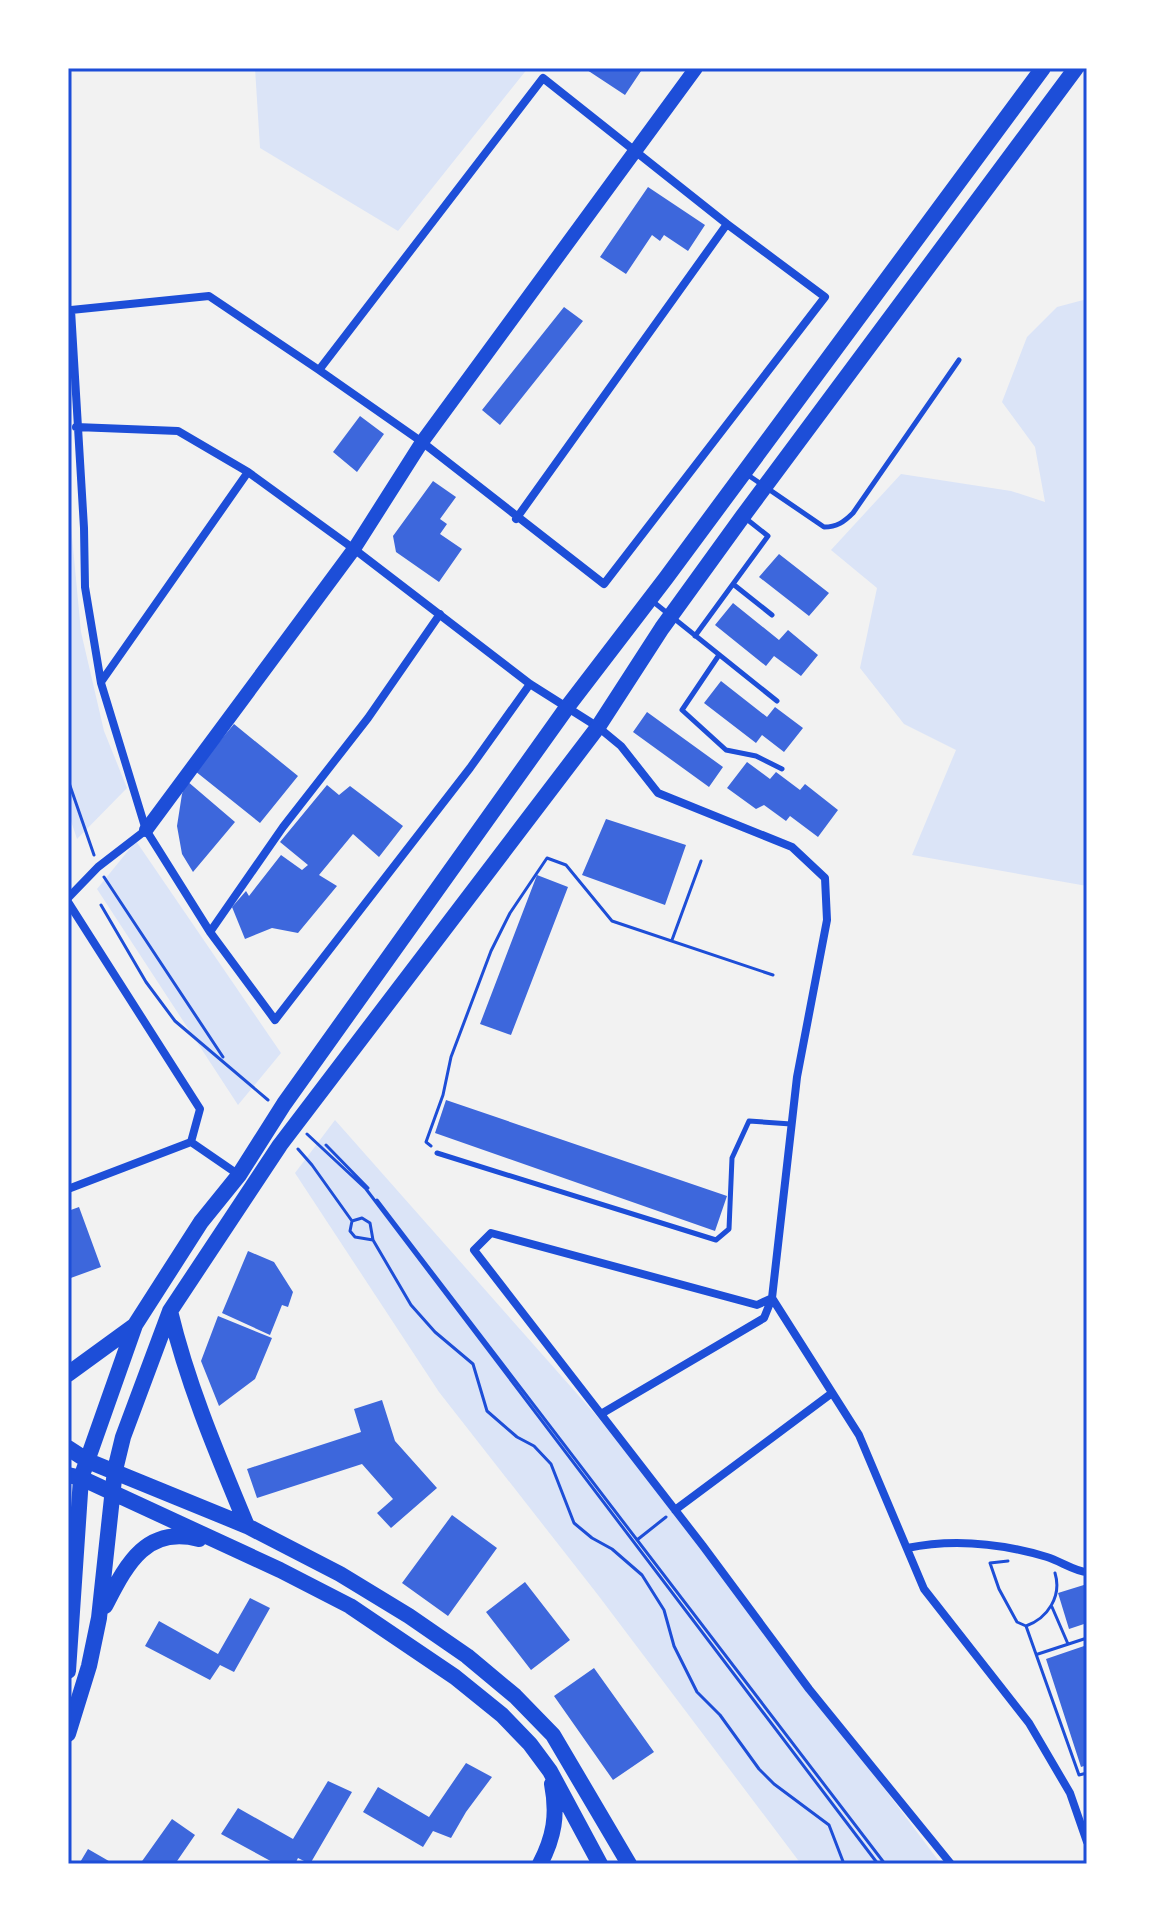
<svg xmlns="http://www.w3.org/2000/svg" width="1155" height="1932" font-family="Quicksand,sans-serif">
  <rect width="100%" height="100%" fill="#f2f2f2"/>
  <path fill="#dbe4f7" d="M255 68H528L398 231 260 148Z
    M1087 299V886L912 855 956 750 904 724 860 668 877 588 831 550 901 474 1011 491 1045 502 1035 447 1002 402 1027 337 1057 307Z
    M68 494 81 632 104 731 127 788 77 839 68 812Z
    M136 841 281 1053 238 1105 97 889Z
    M335 1120 648 1474 941 1864H801L598 1595 439 1392 295 1173Z"/>
  <path fill="#3d67dc" d="M584 68H643L625 95Z
    M648 187 705 225 688 251 664 235 660 241 652 235 626 274 600 257Z
    M564 307 583 321 500 425 482 410Z
    M360 416 384 434 357 472 333 452Z
    M433 481 456 497 440 519 447 524 440 534 462 549 439 582 396 552 393 536Z
    M779 554 829 593 809 616 759 577Z
    M733 603 779 640 788 630 818 655 801 676 774 656 766 666 715 625Z
    M721 681 767 717 775 707 803 728 784 752 762 735 756 743 704 703Z
    M647 712 723 767 709 787 633 732Z
    M234 724 298 776 260 823 195 771Z
    M747 762 770 779 776 772 800 790 805 784 838 810 818 837 790 816 786 821 764 805 756 809 727 788Z
    M187 781 235 822 193 872 182 854 177 826 182 794Z
    M327 785 339 795 350 786 403 826 379 857 353 834 319 875 337 886 298 933 272 928 245 939 232 907 246 891 249 896 281 855 302 870 308 865 280 842Z
    M606 819 686 845 665 905 582 875Z
    M537 875 568 887 511 1035 480 1024Z
    M446 1100 727 1196 715 1231 435 1133Z
    M79 1207 101 1267 68 1279V1211Z
    M248 1251 274 1262 293 1292 288 1307 282 1305 270 1335 222 1313Z
    M218 1316 272 1338 255 1379 219 1406 201 1361Z
    M382 1400 395 1441 437 1488 391 1528 377 1513 393 1499 362 1464 257 1498 247 1469 361 1432 354 1409Z
    M452 1515 497 1548 448 1616 402 1583Z
    M525 1582 570 1640 531 1670 486 1612Z
    M1087 1584V1623L1069 1629 1058 1593Z
    M250 1598 270 1608 234 1672 220 1665 210 1680 145 1646 159 1621 218 1654Z
    M1087 1645V1765L1081 1767 1046 1659Z
    M594 1668 654 1752 613 1780 554 1696Z
    M466 1763 492 1777 466 1812 451 1838 433 1831 423 1847 363 1812 378 1787 429 1817Z
    M328 1781 352 1792 310 1864 298 1858 295 1864H276L221 1834 238 1808 293 1839Z
    M172 1819 195 1835 175 1864H140Z
    M88 1849 114 1864H79Z"/>
  <g fill="none" stroke-linecap="round" stroke-linejoin="round">
    <path stroke="#1d4ed8" stroke-width="3" d="M68 780 94 855
      M104 877 223 1057
      M101 905 146 982 175 1021 268 1100
      M672 940 701 861
      M307 1134 366 1189 878 1864
      M326 1145 368 1188
      M431 1146 426 1142 443 1095 451 1057 491 951 510 913 547 858 566 865 612 921 773 975
      M298 1149 312 1165 352 1221
      M377 1200 885 1864
      M373 1240 355 1237 350 1231 352 1221 362 1218 370 1223 373 1240 411 1305 435 1332 473 1364 487 1411 517 1437 534 1446 551 1464 574 1523 592 1538 612 1549 642 1575 664 1610 674 1646 697 1692 720 1715 759 1769 774 1784 829 1825 844 1864
      M637 1540 666 1517
      M1008 1561 990 1563 999 1589 1017 1622 1026 1626 1079 1775 1087 1773
      M1052 1607 1068 1644
      M1026 1626C1048 1618 1062 1596 1055 1573
      M1038 1654 1087 1638"/>
    <path stroke="#1d4ed8" stroke-width="5" d="M745 473 824 527C837 527 844 522 853 513L959 360
      M733 584 772 615
      M651 600 777 701
      M695 636 768 536 744 517
      M719 655 682 710 726 750 756 756 782 769
      M437 1153 716 1240 729 1229 732 1158 749 1121 791 1124"/>
    <path stroke="#1d4ed8" stroke-width="8" d="M543 78 727 224 825 297 604 584 422 442 319 370Z
      M319 370 209 296 71 310 84 528 85 587 101 683 146 830 210 932 275 1020 470 768 530 684
      M76 427 178 431 248 472 354 549 530 684 598 727 621 746 658 793 792 847 825 878 827 920 797 1077 772 1298 764 1318 601 1414
      M516 519 727 224
      M101 682 248 472
      M68 898 98 867 146 830
      M68 902 200 1109 191 1142 68 1189
      M210 932 283 827 368 718 440 614
      M191 1142 239 1175
      M772 1298 757 1305 491 1233 474 1250 703 1546 809 1689 951 1864
      M772 1298 859 1435 924 1589 1029 1723 1070 1793 1087 1842
      M675 1510 832 1393
      M907 1548C955 1538 1000 1543 1047 1557 1060 1561 1076 1572 1087 1572"/>
    <path stroke="#1d4ed8" stroke-width="14" d="M146 830 354 549 422 442 696 68"/>
    <path stroke="#1d4ed8" stroke-width="16" d="M170 1311C188 1386 218 1456 247 1526
      M68 1374 134 1326
      M68 1448 88 1461 247 1526 340 1574 409 1616 467 1656 515 1696 553 1735 629 1864
      M68 1475 81 1478 280 1570 350 1606 455 1677 502 1715 530 1744 550 1771 600 1864
      M105 1606C126 1566 145 1525 199 1539
      M68 1671 81 1478 135 1325 201 1222 239 1175 284 1104 568 706 666 578 1043 68
      M68 1734 89 1666 99 1618 115 1470 123 1437 170 1311 280 1145 598 727 662 628 743 516 1076 68
      M540 1864C554 1837 558 1815 552 1784"/>
  </g>
  <rect width="1155" height="1932" fill="none" stroke="#ffffff" stroke-width="140"/>
  <rect x="70" y="70" width="1015" height="1792" fill="none" stroke="#1d4ed8" stroke-width="3"/>
</svg>
